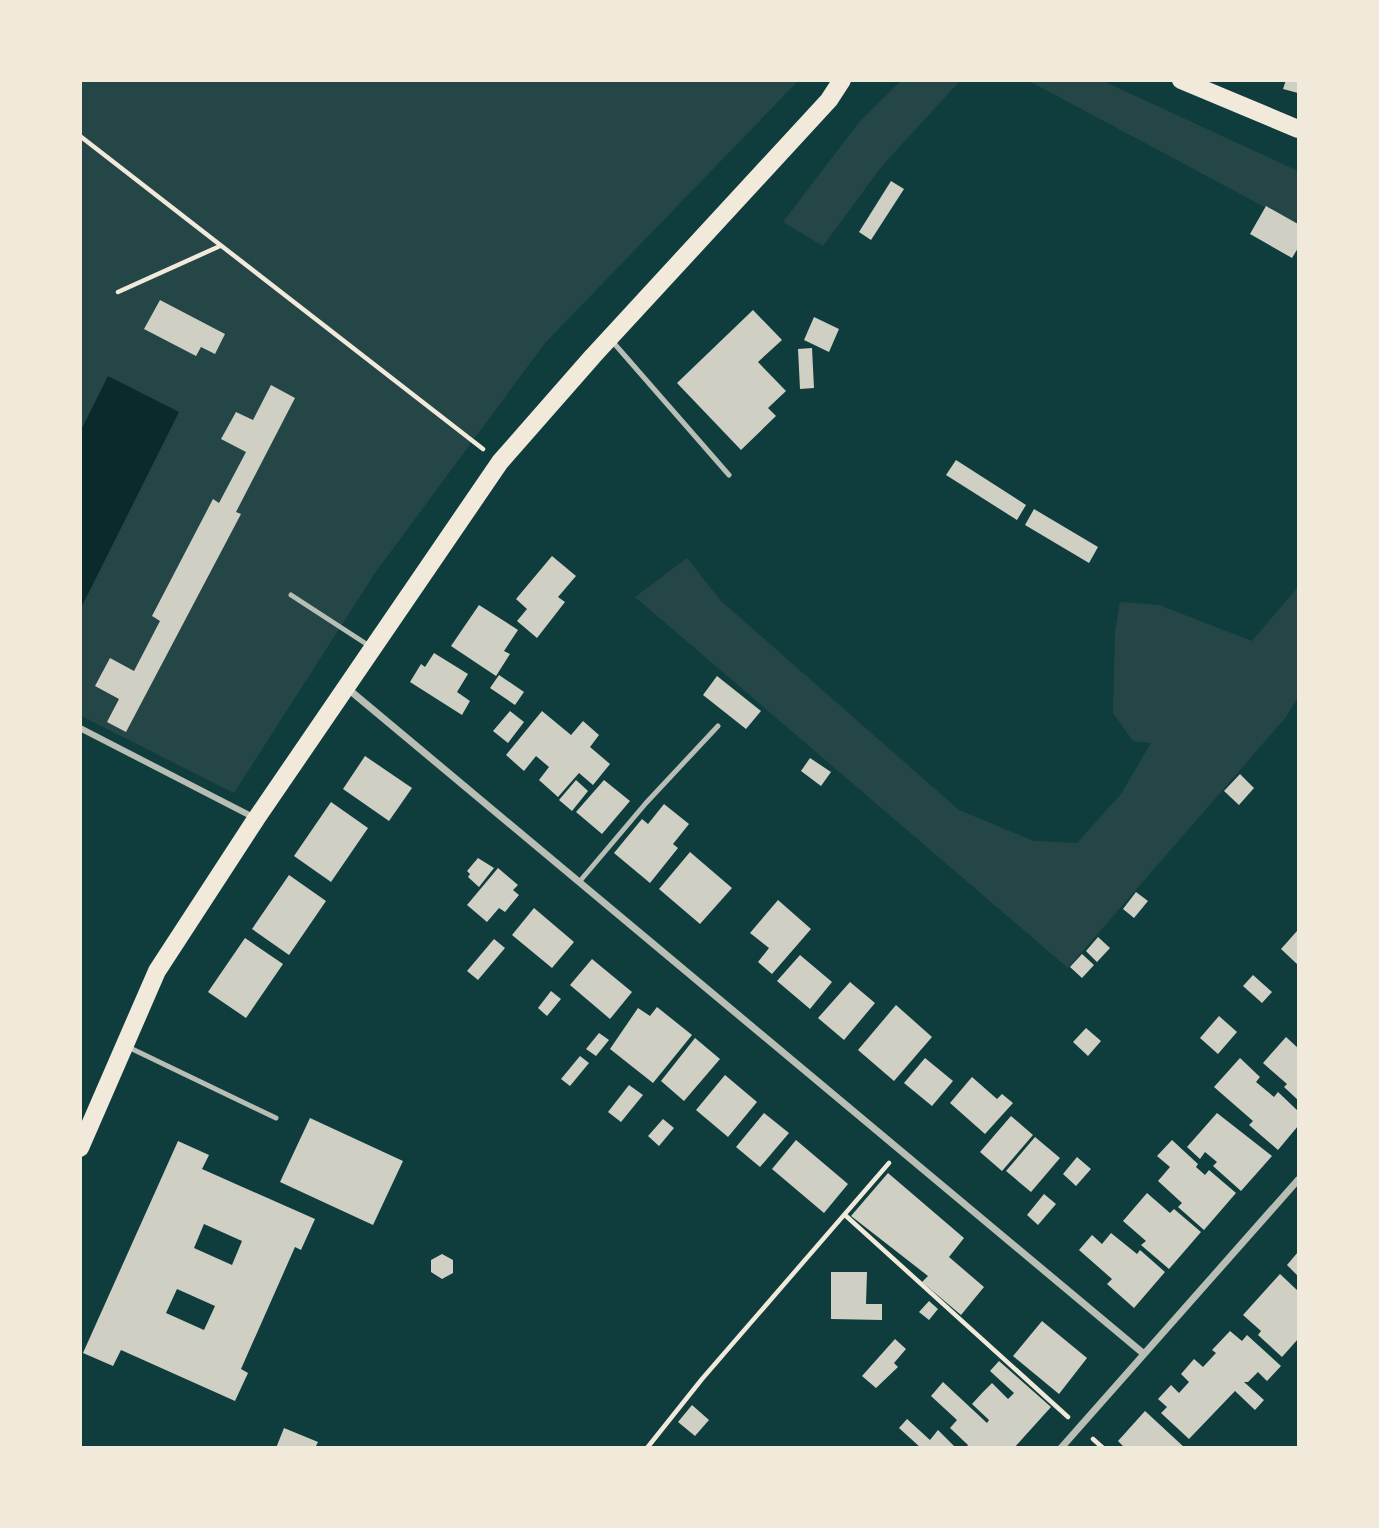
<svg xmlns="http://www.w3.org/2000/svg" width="1379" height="1528" font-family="Ubuntu,sans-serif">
  <rect width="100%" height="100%" fill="#0f3d3e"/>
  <path fill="#244646" d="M80 81H798L545 343 375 573 234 793 81 716Z
    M901 81H960L881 167 823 246 783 222 860 121Z
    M1029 81H1103L1298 171V225Z
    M687 558 721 601 959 810 1034 841 1077 843 1121 794 1151 743 1133 741 1113 713 1115 632 1120 602 1159 605 1252 641 1298 587V697L1286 717 1068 968 635 597Z"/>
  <path fill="#0a2a2b" d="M108 376 179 412 81 608V430Z"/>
  <path fill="#cfcfc3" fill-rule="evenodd" d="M1286 80H1298V93L1283 89Z
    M891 181 904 189 871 240 859 232Z
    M1266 206 1298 224V248L1292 258 1250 234Z
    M160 300 225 334 215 354 201 347 196 356 144 329Z
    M753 310 782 340 758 362 786 391 768 408 776 416 741 450 677 383Z
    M814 317 839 329 829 352 804 340Z
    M812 348 814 388 800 389 798 349Z
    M271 385 295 398 236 512 241 514 126 732 107 722 119 699 95 686 110 658 134 671 160 621 152 616 213 499 219 503 246 452 221 439 236 412 253 420Z
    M956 460 1026 505 1017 520 946 475Z
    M1034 509 1098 547 1089 563 1025 525Z
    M552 556 576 576 558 597 565 602 537 638 517 621 527 609 516 599Z
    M479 605 518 630 504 651 510 654 496 676 451 646Z
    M434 653 468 674 457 692 470 701 462 715 410 682 421 664 425 667Z
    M499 675 524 692 515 705 490 688Z
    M717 676 761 711 746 729 703 695Z
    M510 711 524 722 508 743 493 731Z
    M542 711 571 735 583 721 599 735 590 747 610 764 593 785 579 773 558 797 539 780 549 767 536 756 524 771 506 755Z
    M365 756 412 788 389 821 343 789Z
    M810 758 831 772 821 786 801 771Z
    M1240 774 1254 788 1239 805 1224 791Z
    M576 780 588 791 572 811 559 800Z
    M604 780 630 801 602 834 576 812Z
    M331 802 368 828 331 882 294 856Z
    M664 804 689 824 673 844 678 848 650 883 614 853 642 819 648 824Z
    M690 852 732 888 700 924 659 889Z
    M478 858 494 868 479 887 468 877 470 874 467 871Z
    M498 868 518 885 513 890 519 895 505 912 499 908 487 922 467 905Z
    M289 875 326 901 289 955 252 929Z
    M1136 892 1148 901 1134 918 1123 909Z
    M778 900 811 929 772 974 758 962 769 948 750 933Z
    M534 908 574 942 552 968 512 935Z
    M1297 931 1298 962 1297 964 1281 949Z
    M1098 937 1110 948 1097 962 1086 951Z
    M245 938 283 964 246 1018 208 992Z
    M494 939 505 948 478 980 467 971Z
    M1082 954 1094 965 1082 978 1070 967Z
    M800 955 832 982 810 1009 777 981Z
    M592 959 632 992 610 1019 570 985Z
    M1253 975 1272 992 1262 1003 1243 986Z
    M850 982 875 1003 844 1040 818 1018Z
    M551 991 561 999 547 1016 538 1008Z
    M896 1005 932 1037 894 1081 858 1050Z
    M657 1007 692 1035 653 1083 610 1049 638 1008 650 1016Z
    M1219 1016 1237 1032 1218 1054 1200 1038Z
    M1086 1028 1101 1041 1088 1056 1073 1042Z
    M599 1033 609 1040 596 1056 586 1049Z
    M1286 1037 1298 1048V1100L1284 1087 1287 1084 1263 1063Z
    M695 1038 720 1059 684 1101 661 1081Z
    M580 1056 589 1063 570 1086 561 1079Z
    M925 1058 953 1081 932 1106 904 1083Z
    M1240 1058 1260 1077 1256 1082 1274 1097 1278 1092 1298 1111V1126L1278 1150 1249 1125 1253 1121 1214 1087Z
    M725 1075 757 1102 728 1137 696 1110Z
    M972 1077 997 1099 1002 1094 1013 1103 985 1134 950 1103Z
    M629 1085 643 1095 621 1122 608 1112Z
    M764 1113 789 1133 760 1167 736 1147Z
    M1217 1113 1272 1156 1241 1191 1213 1166 1217 1162 1205 1152 1200 1159 1187 1147Z
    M1011 1116 1033 1135 1002 1171 980 1152Z
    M310 1118 403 1161 373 1225 280 1182Z
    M663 1119 674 1128 659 1146 648 1136Z
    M1035 1137 1060 1158 1031 1192 1006 1171Z
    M796 1140 848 1184 824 1213 772 1169Z
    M1172 1140 1198 1164 1196 1167 1205 1175 1209 1170 1236 1193 1204 1230 1178 1207 1182 1203 1158 1181 1170 1167 1157 1156Z
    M178 1141 209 1155 202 1169 315 1219 301 1250 295 1247 241 1369 248 1373 235 1401 121 1350 113 1366 83 1353ZM204 1224 242 1241 232 1265 194 1248ZM177 1289 215 1306 204 1330 166 1313Z
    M1077 1157 1091 1169 1076 1186 1063 1174Z
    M888 1173 964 1238 949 1257 984 1287 961 1315 922 1282 928 1276 851 1216Z
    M1147 1193 1170 1213 1174 1209 1201 1232 1169 1269 1141 1245 1146 1241 1123 1221Z
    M1044 1194 1056 1204 1038 1225 1027 1215Z
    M1111 1233 1137 1254 1140 1250 1165 1272 1134 1308 1107 1284 1112 1279 1079 1250 1092 1235 1102 1244Z
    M1298 1252V1276L1287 1265Z
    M442 1254 453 1260V1273L442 1279 431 1272V1260Z
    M831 1272H867L866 1304H882V1320L831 1319Z
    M1280 1274 1298 1291V1339L1282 1357 1258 1335 1261 1331 1243 1315Z
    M929 1301 938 1309 929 1320 919 1312Z
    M1042 1321 1087 1358 1059 1394 1013 1356Z
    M1230 1331 1242 1341 1247 1335 1281 1366 1267 1381 1258 1372 1248 1382H1244L1264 1400 1255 1410 1235 1391 1189 1439 1161 1413 1167 1407 1158 1399 1171 1385 1179 1393 1189 1382 1181 1374 1194 1359 1203 1367 1216 1353 1212 1350Z
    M895 1339 906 1349 894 1363 898 1367 876 1388 862 1376Z
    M999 1361 1051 1407 1014 1448H966L968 1445 950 1428 957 1420 931 1396 943 1382 987 1423 989 1420 972 1404 983 1392 992 1383 1008 1399 1014 1393 990 1371Z
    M692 1405 709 1420 695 1436 678 1422Z
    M1145 1411 1185 1448H1125L1118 1441Z
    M907 1419 930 1440 938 1430 956 1448H921L899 1428Z
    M284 1428 318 1442 315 1448H276Z"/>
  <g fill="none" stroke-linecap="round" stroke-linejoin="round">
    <path stroke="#f1e9da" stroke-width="4.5" d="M80 136 483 449
      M118 292 220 246
      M845 1215 1068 1417
      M1093 1439 1103 1448
      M647 1448 702 1379 889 1163"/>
    <path stroke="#b8beb3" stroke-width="5" d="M612 341 729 475
      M291 595 371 647
      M580 881 646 803 718 726
      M128 1047 276 1118"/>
    <path stroke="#b8beb3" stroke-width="6" d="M80 728 253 817"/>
    <path stroke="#b8beb3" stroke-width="7" d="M347 688 1144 1354
      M1061 1448 1298 1180"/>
    <path stroke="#f1e9da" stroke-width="18" d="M1181 80 1298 129
      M80 1148 157 971 256 819 500 462 593 356 829 100 842 80"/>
  </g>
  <rect width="1379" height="1528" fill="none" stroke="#f1e9da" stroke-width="164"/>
</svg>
